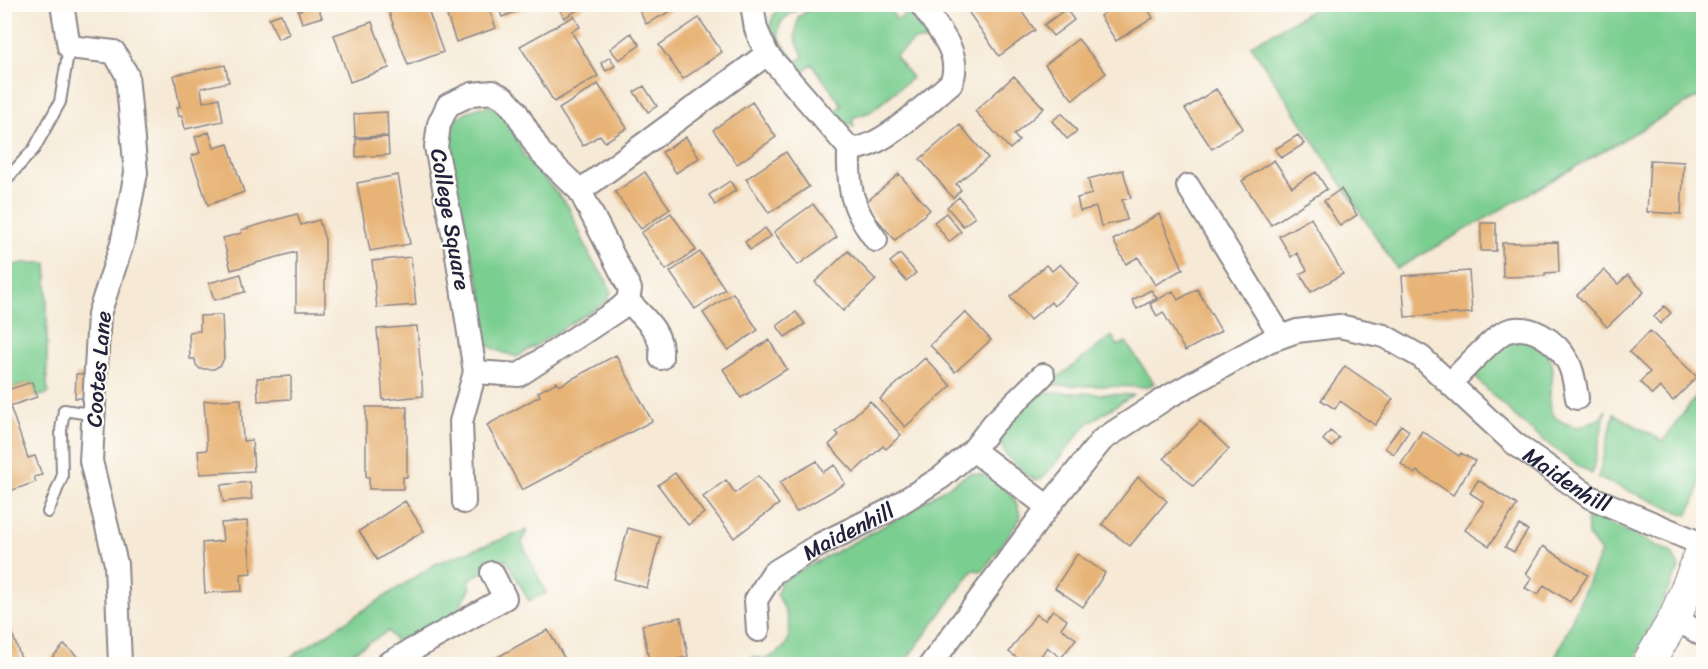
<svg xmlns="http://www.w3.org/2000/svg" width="1708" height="669" font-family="Sriracha,sans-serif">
  <rect width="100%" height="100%" fill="#fdfcf7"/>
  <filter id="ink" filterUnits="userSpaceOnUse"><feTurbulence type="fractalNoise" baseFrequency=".0167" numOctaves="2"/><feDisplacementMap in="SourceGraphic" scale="12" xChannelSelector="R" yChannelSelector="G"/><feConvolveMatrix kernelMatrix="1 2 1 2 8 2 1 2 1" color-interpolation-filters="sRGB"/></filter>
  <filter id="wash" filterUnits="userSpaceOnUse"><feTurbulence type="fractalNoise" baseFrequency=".008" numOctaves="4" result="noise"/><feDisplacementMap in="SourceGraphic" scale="24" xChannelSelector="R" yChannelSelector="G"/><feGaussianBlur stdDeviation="1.35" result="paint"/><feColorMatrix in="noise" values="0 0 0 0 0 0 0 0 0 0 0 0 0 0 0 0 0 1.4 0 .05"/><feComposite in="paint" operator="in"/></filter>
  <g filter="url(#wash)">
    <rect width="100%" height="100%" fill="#f6e9d5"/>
    <path fill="#7ace90" stroke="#4e7866" stroke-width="1.5" fill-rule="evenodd" d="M782 5H886L897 20 909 12 920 29 926 25 939 42 915 40 895 56 912 78 870 112 852 118 854 127 843 121 834 112 842 105 812 64 803 71C775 64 757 26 782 5ZM805 6 809 10 798 17 795 38 803 56 797 62C773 36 769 22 805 6Z
      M1321 5H1703V94L1397 269 1251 45Z
      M489 106 505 114 523 154 568 206 591 258 607 281 611 292 606 302 517 357C503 353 486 348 479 335 472 322 484 309 482 295 475 258 436 163 449 131 455 114 473 108 489 106Z
      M23 263H47V385L49 393 37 397 32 382 5 390 4 268Z
      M1112 336 1118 346 1126 342 1154 383 1147 387 1048 385Z
      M1528 339C1587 365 1513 415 1579 427L1599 419 1606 410 1592 474C1547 447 1511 414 1475 377V372L1505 344Z
      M1703 387C1704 424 1708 487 1687 515L1598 478 1614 414 1663 441Z
      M1041 392 1133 395 1088 423 1043 478 1036 480C1027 476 1021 469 1014 463 980 434 1019 414 1041 392Z
      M970 473C993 473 1020 495 1020 519L983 571 973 570 903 664H758L752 660 753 657C762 660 768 658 776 654 800 639 787 613 777 594L781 581 891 522Z
      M1587 513 1672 553 1679 568 1632 664H1558L1554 661 1601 552 1588 536Z
      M527 530 522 543 546 593 529 601 506 559 468 580 471 588 461 604V610L399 646 388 631 342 659 344 664H280L437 563Z"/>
    <g id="blocks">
      <path fill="#e7b376" d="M317 4 322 17 302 23 298 11Z
        M403 4H426L443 52 408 65 388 10Z
        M443 4H487L496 28 456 42Z
        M497 4H534V5L502 17Z
        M561 4H588L564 18 558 6Z
        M636 4H684L646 24Z
        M975 4H1016L1035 30 999 56 967 10Z
        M1118 4H1145L1153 18 1116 41 1100 16Z
        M1066 9 1074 20 1053 36 1044 25Z
        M281 14 289 34 278 39 269 18Z
        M574 16 580 27 571 31 598 76 554 102 520 46Z
        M699 18 722 52 683 79 659 45Z
        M372 22 389 68 350 82 334 35Z
        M631 33 640 45 619 60 610 49Z
        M1078 39 1106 73 1073 100 1045 65Z
        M610 57 615 66 606 71 601 63Z
        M225 65 229 82 201 88 203 102 219 98 223 121 185 129 182 115 179 116 177 107H180L174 75Z
        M1014 76 1044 108 1014 135 1019 141 1010 149 975 111Z
        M598 84 627 128 605 142 600 135 583 146 559 109Z
        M644 86 657 106 648 112 634 92Z
        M1216 89 1243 128 1212 149 1185 109Z
        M752 102 776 137 737 164 713 130Z
        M387 112 388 136 355 137 354 114Z
        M1062 113 1077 131 1067 139 1052 121Z
        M960 125 988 158 956 184 961 190 953 198 920 159Z
        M209 132 214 148 228 144 244 192 208 205 191 156 200 153 195 137Z
        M1298 135 1304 144 1281 158 1275 149Z
        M388 137 389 155 356 157V139Z
        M686 137 699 158 676 173 662 152Z
        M786 152 809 187 769 213 746 179Z
        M1274 160 1292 187 1316 172 1327 189 1271 225 1242 181Z
        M1650 160 1684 162 1681 214 1647 212Z
        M1123 170 1131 198 1122 200 1127 220 1101 226 1096 207 1080 211 1077 198 1092 194 1088 179Z
        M645 172 670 209 641 229 615 192Z
        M899 174 930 210 895 240 864 204Z
        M398 175 410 244 370 251 357 183Z
        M730 181 736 190 715 205 709 195Z
        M1341 189 1357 215 1340 226 1324 201Z
        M959 197 975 217 963 226 947 207Z
        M813 204 837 237 798 265 774 232Z
        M671 213 696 250 666 270 641 233Z
        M946 213 961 232 949 242 934 222Z
        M297 214 301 225 319 220 325 240V311H296V252L231 270 223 238 242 233 241 230Z
        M1159 214 1183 269 1155 285 1138 257 1126 264 1113 240Z
        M1311 218 1343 274 1311 292 1300 274 1307 270 1297 253 1291 257 1279 236Z
        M1481 223H1496V251H1481Z
        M765 228 771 236 750 250 745 242Z
        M1558 242 1559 272 1545 273V276L1503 277 1502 243Z
        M848 251 876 280 843 311 815 282Z
        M700 252 725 289 695 309 670 272Z
        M900 254 916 273 906 281 890 262Z
        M411 257 416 305 377 308 372 261Z
        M1060 264 1078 284 1054 306 1051 302 1030 320 1010 297 1046 265 1052 271Z
        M1604 270 1618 284 1628 275 1644 292 1607 327 1577 295Z
        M1469 271 1472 313 1405 317 1402 276Z
        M241 274 245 292 214 300 209 283Z
        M1197 289 1221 331 1185 351 1163 312 1157 316 1150 304 1173 291 1178 300Z
        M1151 290 1157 298 1137 309 1132 300Z
        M733 293 758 330 728 350 703 313Z
        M1664 306 1671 313 1660 324 1654 317Z
        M796 312 805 324 785 337 777 326Z
        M965 312 991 340 955 372 930 345Z
        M222 315 224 358 221 365 214 369H200L196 365 195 359H190L189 332 200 331V316Z
        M417 326 423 396 383 400 377 329Z
        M1650 331 1697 377 1673 401 1660 387 1652 395 1640 382 1650 372 1629 352Z
        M769 340 787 369 741 398 723 369Z
        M616 355 652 421 522 490 487 425 540 396 538 392 557 382 559 386Z
        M925 358 951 386 905 427 880 399Z
        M1345 366 1393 399 1375 425 1340 401 1335 409 1321 400Z
        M76 374H85L84 398H75Z
        M291 376V399L258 401 257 378Z
        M32 382 37 397 10 406 28 458 35 456 42 475 34 477 36 482 4 493V391Z
        M241 399 243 441 252 440 254 471 200 474 198 451 207 450 204 401Z
        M870 401 901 435 886 449 883 446 854 472 829 445 839 435 836 432Z
        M366 407H407V477H403V489H369V477H366Z
        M1200 421 1229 449 1193 486 1164 458Z
        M1401 425 1409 431 1394 454 1385 448Z
        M1330 431 1339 438 1332 447 1323 440Z
        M1422 431 1459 456 1461 453 1475 461 1453 495 1417 471 1415 474 1401 464Z
        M817 461 823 472 835 465 845 484 796 512 780 482Z
        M675 473 704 513 688 525 658 485Z
        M758 476 779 504 734 538 703 497 726 480 735 493Z
        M1138 477 1167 501 1130 546 1102 524Z
        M1478 480 1517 505 1489 546 1465 530 1484 502 1470 493Z
        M250 482 252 499 223 502 221 485Z
        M405 501 424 531 377 560 359 531Z
        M247 521 251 573 241 574 242 591 205 593 202 543 223 541 221 523Z
        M1519 525 1528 530 1514 552 1505 547Z
        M628 528 660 537 647 588 614 579Z
        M1543 546 1588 575 1570 602 1544 585 1538 595 1525 588 1532 578 1526 574Z
        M1077 554 1105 573 1083 607 1055 588Z
        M1053 610 1067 620 1061 628 1076 639 1061 658 1047 647 1041 656 1053 664H1026L1009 652 1036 614 1045 620Z
        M5 613 23 664H4Z
        M681 617 688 657 650 664 642 625Z
        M548 630 568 664H485L532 638Z
        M64 645 66 646 86 664H46Z"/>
    </g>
  </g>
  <g filter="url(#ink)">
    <use href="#blocks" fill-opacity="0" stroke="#8c8688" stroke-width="1.5"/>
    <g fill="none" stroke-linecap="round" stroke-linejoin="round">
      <g stroke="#8c8688" stroke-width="14">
        <path id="service" d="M4 182 34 149 60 102 69 47
          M48 512 62 477 61 430 64 410 83 413 93 411"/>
      </g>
      <g stroke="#8c8688" stroke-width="26">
        <g id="minor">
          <path d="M62 4 69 47 114 52 127 75 136 173 122 244 99 314 91 461 116 564 120 664"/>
          <path d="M752 4 756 29 767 54 849 148C878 153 929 101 951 83 964 54 936 27 921 4"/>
          <path d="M493 92 504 98 515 110 540 152 580 191 630 289 628 301 619 309 519 375 475 372 455 242 436 147 439 124 448 105 472 94Z"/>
          <path d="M849 148C848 189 851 207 876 240"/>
          <path d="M1188 186 1274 325 1278 337"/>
          <path d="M580 191 767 54"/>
          <path d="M628 301C644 318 664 333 661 358"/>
          <path d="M1450 383C1462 372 1492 338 1505 332 1530 321 1557 342 1568 362 1574 373 1575 386 1577 398"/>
          <path d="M973 450 1048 507"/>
          <path d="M464 502 461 422 475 372"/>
          <path d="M1675 618 1704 636"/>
          <path id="s1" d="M758 630 756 600 773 573 819 545 886 512 942 477 973 450 994 423 1043 375"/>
          <path d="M387 664 505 598 492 573"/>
          <path id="s2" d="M931 664 1048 507 1102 440 1166 398 1269 341 1297 331 1339 326 1384 336 1421 357 1514 443 1590 497 1704 545"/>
        </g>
      </g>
      <g stroke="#8c8688" stroke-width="34">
        <path id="secondary" d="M1648 664 1675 618 1704 546"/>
      </g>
      <use href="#service" stroke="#fff" stroke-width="10"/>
      <use href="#minor" stroke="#fff" stroke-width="22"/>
      <use href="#secondary" stroke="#fff" stroke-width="32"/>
    </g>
  </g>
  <g text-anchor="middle" stroke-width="4.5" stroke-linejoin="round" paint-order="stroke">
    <g font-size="22" fill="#22223b" stroke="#fdfcf7">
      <text transform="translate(451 219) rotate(80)" y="8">College Square</text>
      <text transform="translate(98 369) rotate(-85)" y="8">Cootes Lane</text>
      <text dy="8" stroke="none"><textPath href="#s2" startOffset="828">Maidenhill</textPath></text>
      <text dy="8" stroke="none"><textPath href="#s1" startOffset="148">Maidenhill</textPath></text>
    </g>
  </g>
  <rect width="1708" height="669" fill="none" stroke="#fdfcf7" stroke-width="24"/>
</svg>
